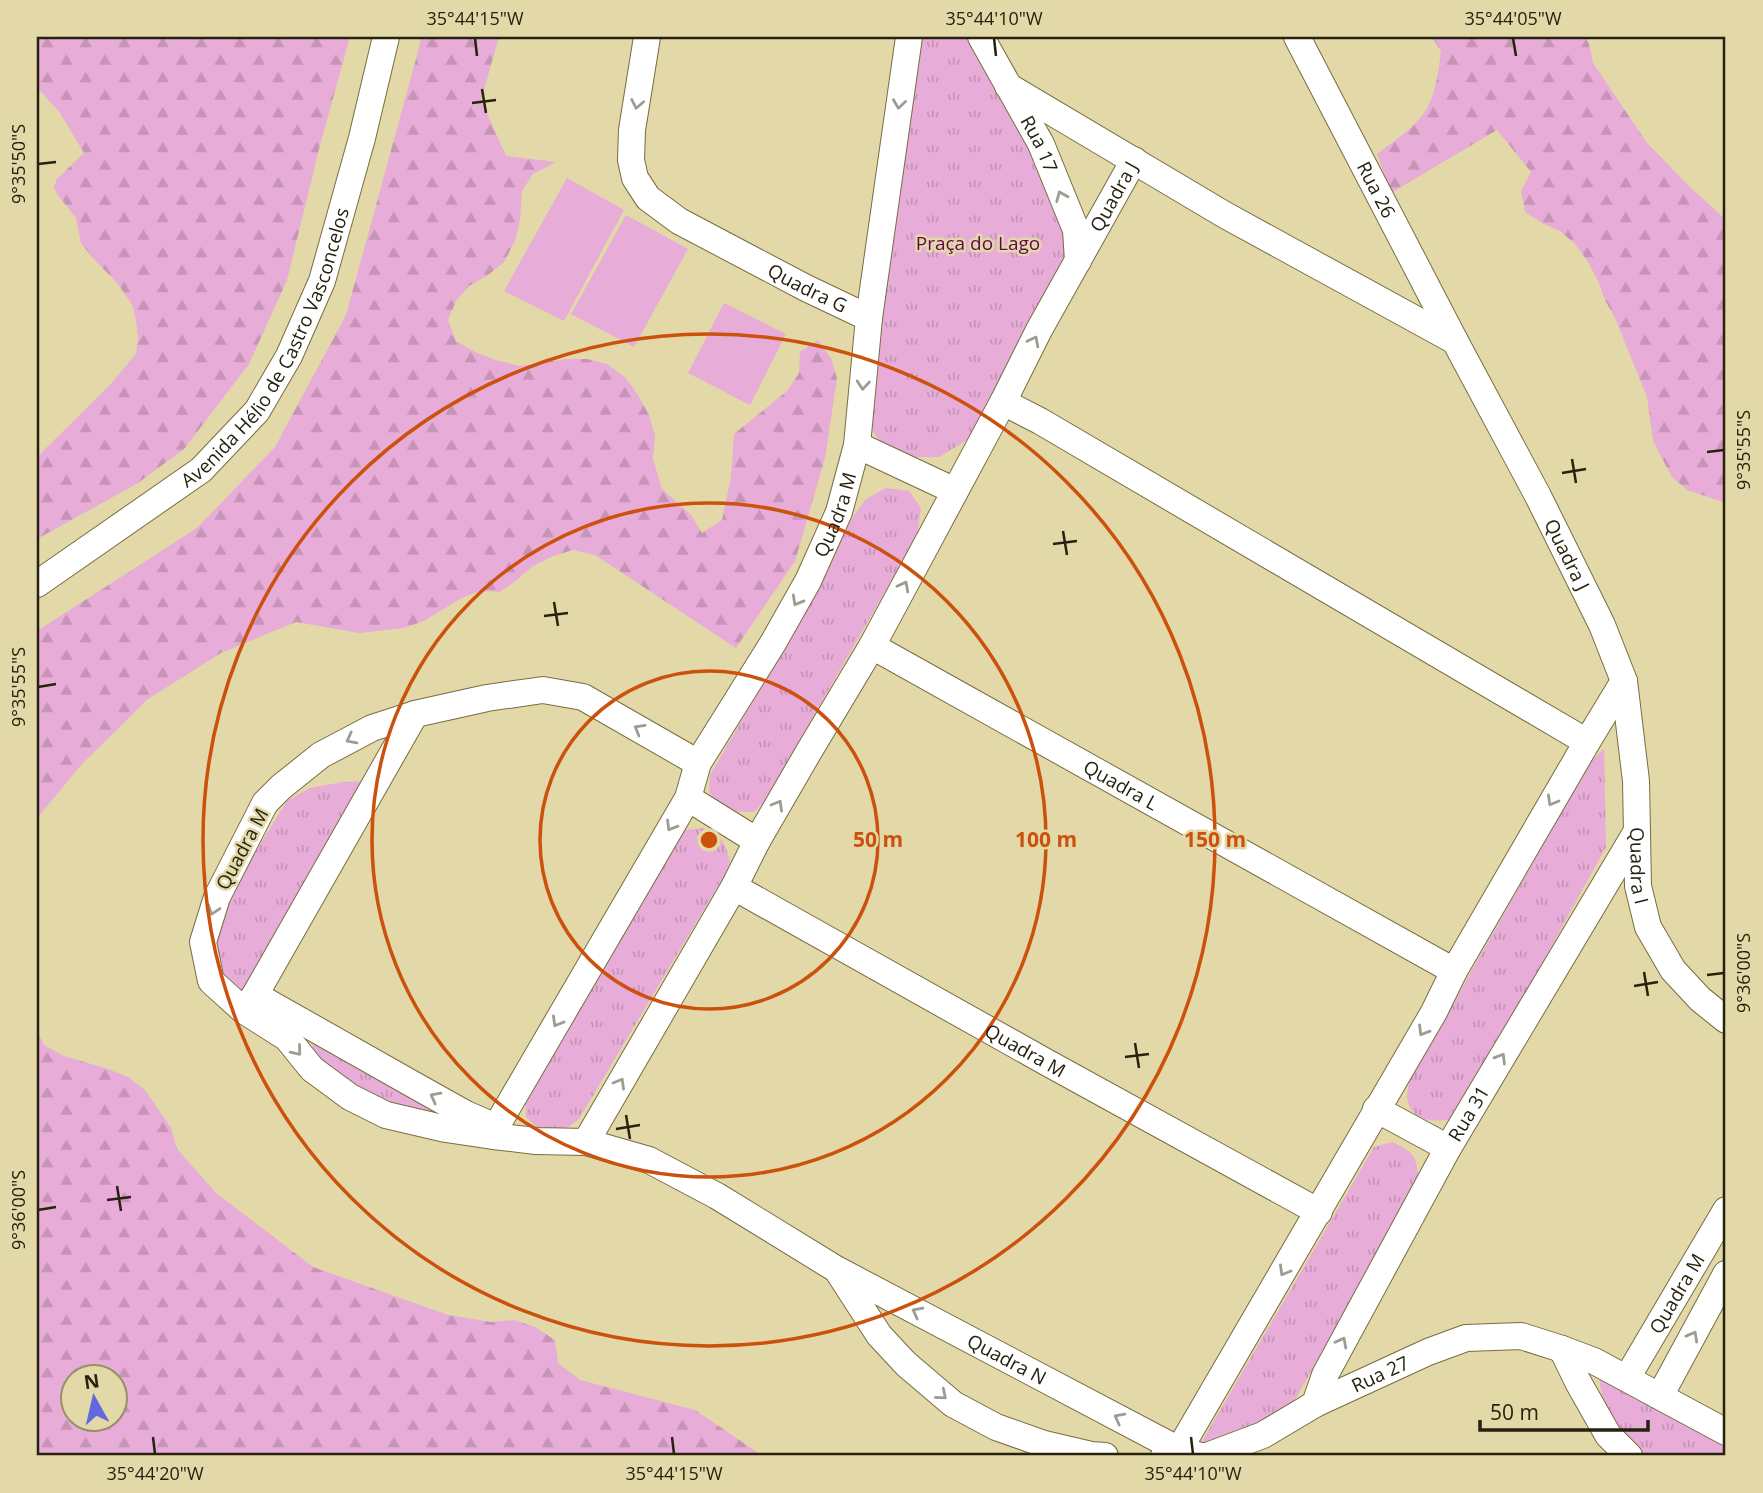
<svg xmlns="http://www.w3.org/2000/svg" width="1763" height="1493" font-family="'Open Sans',sans-serif">
  <defs>
    <pattern id="forest-firs" width="22" height="20" patternUnits="userSpaceOnUse" patternTransform="scale(1.75)"><rect width="22" height="20" fill="#e7acd7"/><path d="M5 1l3.5 6h-7zM16 11l3.5 6h-7z" fill="#c694b7"/></pattern>
    <pattern id="park-tufts" width="24" height="20" patternUnits="userSpaceOnUse" patternTransform="scale(1.75)"><rect width="24" height="20" fill="#e7acd7"/><path d="M3 7l-1-3M5 7V3M7 7l1-3M15 17l-1-3M17 17v-4M19 17l1-3" fill="none" stroke="#c694b7"/></pattern>
  </defs>
  <rect width="100%" height="100%" fill="#e3d8a7"/>
  <path fill="#e7acd7" d="M567 178 624 210 564 321 504 291Z
    M626 215 688 249 634 347 571 314Z
    M724 303 786 334 750 405 688 373Z"/>
  <path fill="url(#forest-firs)" fill-rule="evenodd" d="M37 37H350L320 145 287 280 249 364 184 449 138 483 37 539V457L109 386 136 354 138 338 136 320 132 304 117 283 92 257 81 243 76 218 57 194 54 187 57 179 84 153 60 113 37 87Z
    M421 37H499L481 100 506 156 556 162 533 174 522 191 520 220 515 241 504 262 488 275 469 286 456 301 448 320 456 341 477 353 499 361 520 366 566 359H587L607 364 625 377 638 395 649 415 655 436 653 459 662 489 691 515 702 533 722 520 731 477 734 434 787 391 799 373 800 352 818 340 831 358 837 378 825 458 795 561 736 648 595 555 573 550 553 556 533 566 517 580 500 592 479 591 460 599 424 621 404 628 359 633 296 622 221 653 148 699 82 764 37 818V631L197 528 275 447 346 315 419 48Z
    M1432 37H1585L1589 44 1593 63 1647 143 1692 189 1725 219 1726 503 1687 490 1672 477 1653 441 1647 397 1615 318 1605 300 1598 281 1588 262 1576 245 1560 231 1542 223 1525 212 1521 191 1531 172 1497 130 1391 193 1377 154C1425 119 1434 112 1441 51Z
    M37 1031 44 1045 64 1056 108 1069 128 1077 145 1090 171 1128 177 1149 216 1193 313 1267 448 1315 491 1322 514 1320 535 1327 555 1340 558 1363 580 1380 695 1410 763 1456H37ZM74 1378H116V1420H74Z"/>
  <path fill="url(#park-tufts)" d="M920 37H968L1036 163 1055 203 1069 254 972 437 939 457H917L891 453 877 438 868 422Z
    M886 488 909 491 921 508 917 536 764 802 754 812C730 812 723 812 709 792L710 775 780 655 854 515 866 499Z
    M1604 749 1606 847 1491 1056 1452 1119C1433 1123 1409 1121 1407 1096 1407 1091 1409 1084 1410 1079L1591 761Z
    M368 781 241 995 218 971 214 937 231 891 287 801 310 788 343 782Z
    M703 828 720 837 726 848 730 862 725 874 579 1119 564 1130 539 1129 526 1117 525 1099 676 838 685 830Z
    M325 1041 438 1107 437 1117 380 1105 311 1060 313 1044Z
    M1392 1142C1415 1153 1416 1155 1419 1181L1288 1412 1197 1450 1374 1147Z
    M1600 1374 1726 1446V1456H1644C1623 1439 1597 1403 1600 1374Z"/>
  <g fill="none" stroke-linecap="round" stroke-linejoin="round">
    <g stroke="#786d40" stroke-width="28">
      <g id="minor">
        <path id="s1" d="M647 37 632 130 631 160 635 178 648 198 679 221 806 288 869 318"/>
        <path id="s2" d="M981 37 1041 144 1076 230 1078 261"/>
        <path id="s3" d="M1297 37 1455 341 1538 496 1602 625 1624 681 1636 781 1638 886 1648 927 1673 970 1700 999 1726 1020"/>
        <path d="M1008 86 1225 215 1455 341"/>
        <path d="M1003 402 1040 421 1587 742"/>
        <path d="M857 445 955 491"/>
        <path id="s4" d="M37 584 201 470 257 411 289 356 322 281 362 138 386 37"/>
        <path id="s5" d="M872 646 1454 971"/>
        <path id="s6" d="M698 763 583 697 543 690 487 698 415 714 372 728 321 755 281 787 265 803 217 897 203 942 211 981 243 1010 287 1038 312 1069 350 1097 386 1115 446 1129 493 1136 536 1141 586 1142 649 1160 717 1196 836 1269 1179 1450 1201 1456"/>
        <path d="M688 798 757 841"/>
        <path id="s7" d="M734 887 1046 1062 1319 1212"/>
        <path d="M255 995 423 1090 466 1114 496 1127"/>
        <path d="M243 1010 255 995 415 714"/>
        <path d="M1376 1109 1448 1148"/>
        <path id="s8" d="M496 1127 688 798 698 763 773 643 808 581 839 512 857 445 869 318 909 37"/>
        <path id="s9" d="M586 1142 734 887 757 841 808 753 872 646 1003 402 1039 330 1134 160"/>
        <path d="M837 1270 879 1335 906 1364 953 1404 996 1427 1044 1444 1091 1455 1105 1456"/>
        <path d="M1562 1349 1578 1382 1608 1435 1629 1456"/>
        <path id="s10" d="M1627 1378 1726 1210"/>
        <path d="M1660 1396 1726 1274"/>
        <path id="s11" d="M1315 1404 1325 1375 1448 1148 1637 831"/>
        <path d="M1164 1456 1179 1450 1434 1012 1454 971 1587 742 1624 681"/>
        <path id="s12" d="M1207 1456 1263 1435 1315 1404 1428 1352 1466 1338 1521 1336 1562 1349 1594 1361 1726 1432"/>
      </g>
    </g>
    <use href="#minor" stroke="#fff" stroke-width="26"/>
  </g>
  <defs><path id="oneway-chevron" d="M-2-3.5L2.5 0L-2 3.5" fill="none" stroke-width="1.6" stroke-linecap="round" stroke-linejoin="round" transform="scale(1.75)"/></defs>
  <g stroke="#9d9c93">
    <use href="#oneway-chevron" transform="translate(637 104) rotate(101)"/>
    <use href="#oneway-chevron" transform="translate(899 104) rotate(98)"/>
    <use href="#oneway-chevron" transform="translate(1061 196) rotate(-113)"/>
    <use href="#oneway-chevron" transform="translate(1034 341) rotate(-63)"/>
    <use href="#oneway-chevron" transform="translate(863 385) rotate(95)"/>
    <use href="#oneway-chevron" transform="translate(904 586) rotate(-62)"/>
    <use href="#oneway-chevron" transform="translate(797 601) rotate(119)"/>
    <use href="#oneway-chevron" transform="translate(639 729) rotate(-150)"/>
    <use href="#oneway-chevron" transform="translate(351 739) rotate(152)"/>
    <use href="#oneway-chevron" transform="translate(1552 801) rotate(120)"/>
    <use href="#oneway-chevron" transform="translate(778 805) rotate(-60)"/>
    <use href="#oneway-chevron" transform="translate(671 826) rotate(121)"/>
    <use href="#oneway-chevron" transform="translate(213 910) rotate(108)"/>
    <use href="#oneway-chevron" transform="translate(557 1022) rotate(120)"/>
    <use href="#oneway-chevron" transform="translate(1423 1031) rotate(121)"/>
    <use href="#oneway-chevron" transform="translate(297 1051) rotate(51)"/>
    <use href="#oneway-chevron" transform="translate(1501 1058) rotate(-59)"/>
    <use href="#oneway-chevron" transform="translate(620 1083) rotate(-60)"/>
    <use href="#oneway-chevron" transform="translate(435 1097) rotate(-152)"/>
    <use href="#oneway-chevron" transform="translate(1284 1271) rotate(120)"/>
    <use href="#oneway-chevron" transform="translate(917 1312) rotate(-152)"/>
    <use href="#oneway-chevron" transform="translate(1693 1336) rotate(-61)"/>
    <use href="#oneway-chevron" transform="translate(1342 1342) rotate(-62)"/>
    <use href="#oneway-chevron" transform="translate(942 1395) rotate(40)"/>
    <use href="#oneway-chevron" transform="translate(1119 1418) rotate(-152)"/>
  </g>
  <path fill="none" stroke="#26220f" stroke-width="2.5" d="M475 38 477 56M994 38 996 56M1513 38 1516 56M482 89 486 113M472 103 496 100M38 164 56 162M1707 452 1724 450M1572 459 1576 483M1562 473 1586 469M1063 531 1067 555M1053 544 1077 541M554 602 558 626M544 616 568 613M38 687 56 684M1644 972 1648 996M1707 975 1724 973M1634 986 1658 982M1135 1043 1139 1068M1125 1057 1149 1054M626 1115 630 1139M616 1129 640 1125M117 1186 121 1211M107 1200 131 1197M38 1210 56 1207M153 1437 155 1454M672 1437 674 1454M1191 1437 1193 1454"/>
  <g fill="none" stroke="#cb510c" stroke-width="3.5">
    <circle cx="709" cy="840" r="169"/>
    <circle cx="709" cy="840" r="337"/>
    <circle cx="709" cy="840" r="506"/>
  </g>
  <g text-anchor="middle" stroke-width="5" stroke-linejoin="round" paint-order="stroke">
    <g font-size="19" fill="#26220f" stroke="#e3d8a7">
      <text dy="7" stroke="none"><textPath href="#s2" startOffset="122">Rua 17</textPath></text>
      <text dy="7" stroke="none"><textPath href="#s3" startOffset="172">Rua 26</textPath></text>
      <text dy="7" stroke="none"><textPath href="#s9" startOffset="1083">Quadra J</textPath></text>
      <text dy="7" stroke="none"><textPath href="#s1" startOffset="350">Quadra G</textPath></text>
      <text dy="7" stroke="none"><textPath href="#s4" startOffset="340">Avenida Hélio de Castro Vasconcelos</textPath></text>
      <text dy="7" stroke="none"><textPath href="#s8" startOffset="702">Quadra M</textPath></text>
      <text dy="7" stroke="none"><textPath href="#s3" startOffset="584">Quadra J</textPath></text>
      <text dy="7" stroke="none"><textPath href="#s5" startOffset="285">Quadra L</textPath></text>
      <text transform="translate(242 849) rotate(-62)" y="7">Quadra M</text>
      <text dy="7" stroke="none"><textPath href="#s3" startOffset="908">Quadra I</textPath></text>
      <text dy="7" stroke="none"><textPath href="#s7" startOffset="334">Quadra M</textPath></text>
      <text dy="7" stroke="none"><textPath href="#s11" startOffset="329">Rua 31</textPath></text>
      <text dy="7" stroke="none"><textPath href="#s10" startOffset="98">Quadra M</textPath></text>
      <text dy="7" stroke="none"><textPath href="#s6" startOffset="1573">Quadra N</textPath></text>
      <text dy="7" stroke="none"><textPath href="#s12" startOffset="192">Rua 27</textPath></text>
    </g>
    <g font-size="19" fill="#610653" stroke="#e3d8a7">
      <text x="978" y="250">Praça do Lago</text>
    </g>
  </g>
  <circle cx="709" cy="840" r="10" fill="#cb510c" stroke="#e3d8a7" stroke-width="3.5"/>
  <g font-size="21" text-anchor="middle" font-weight="bold" fill="#cb510c" stroke="#e3d8a7" stroke-width="5" stroke-linejoin="round" paint-order="stroke">
    <text x="878" y="847">50 m</text>
    <text x="1046" y="847">100 m</text>
    <text x="1215" y="847">150 m</text>
  </g>
  <rect width="1763" height="1493" fill="none" stroke="#e3d8a7" stroke-width="77"/>
  <g transform="translate(94 1398) rotate(352)"><circle r="33" fill="#e3d8a7" stroke="#978f6a" stroke-width="2"/>
  <path d="M0-5L12 26L0 18L-12 26Z" fill="#6168e0"/>
  <text y="-10" font-size="19" font-weight="bold" text-anchor="middle" fill="#26220f">N</text>
  </g>
  <path d="M1480 1420v10h168v-10" fill="none" stroke="#26220f" stroke-width="3.5"/>
  <text x="1490" y="1420" font-size="21" fill="#26220f" stroke="#e3d8a7" stroke-width="5" paint-order="stroke">50 m</text>
  <rect x="38" y="38" width="1686" height="1416" fill="none" stroke="#26220f" stroke-width="2.5"/>
  <g font-size="18" text-anchor="middle" fill="#26220f">
    <text x="475" y="25">35°44'15"W</text>
    <text x="994" y="25">35°44'10"W</text>
    <text x="1513" y="25">35°44'05"W</text>
    <text transform="translate(19 164) rotate(-90)" y="6">9°35'50"S</text>
    <text transform="translate(1744 450) rotate(-90)" y="6">9°35'55"S</text>
    <text transform="translate(19 687) rotate(-90)" y="6">9°35'55"S</text>
    <text transform="translate(1744 973) rotate(-90)" y="6">9°36'00"S</text>
    <text transform="translate(19 1210) rotate(-90)" y="6">9°36'00"S</text>
    <text x="155" y="1480">35°44'20"W</text>
    <text x="674" y="1480">35°44'15"W</text>
    <text x="1193" y="1480">35°44'10"W</text>
  </g>
</svg>
